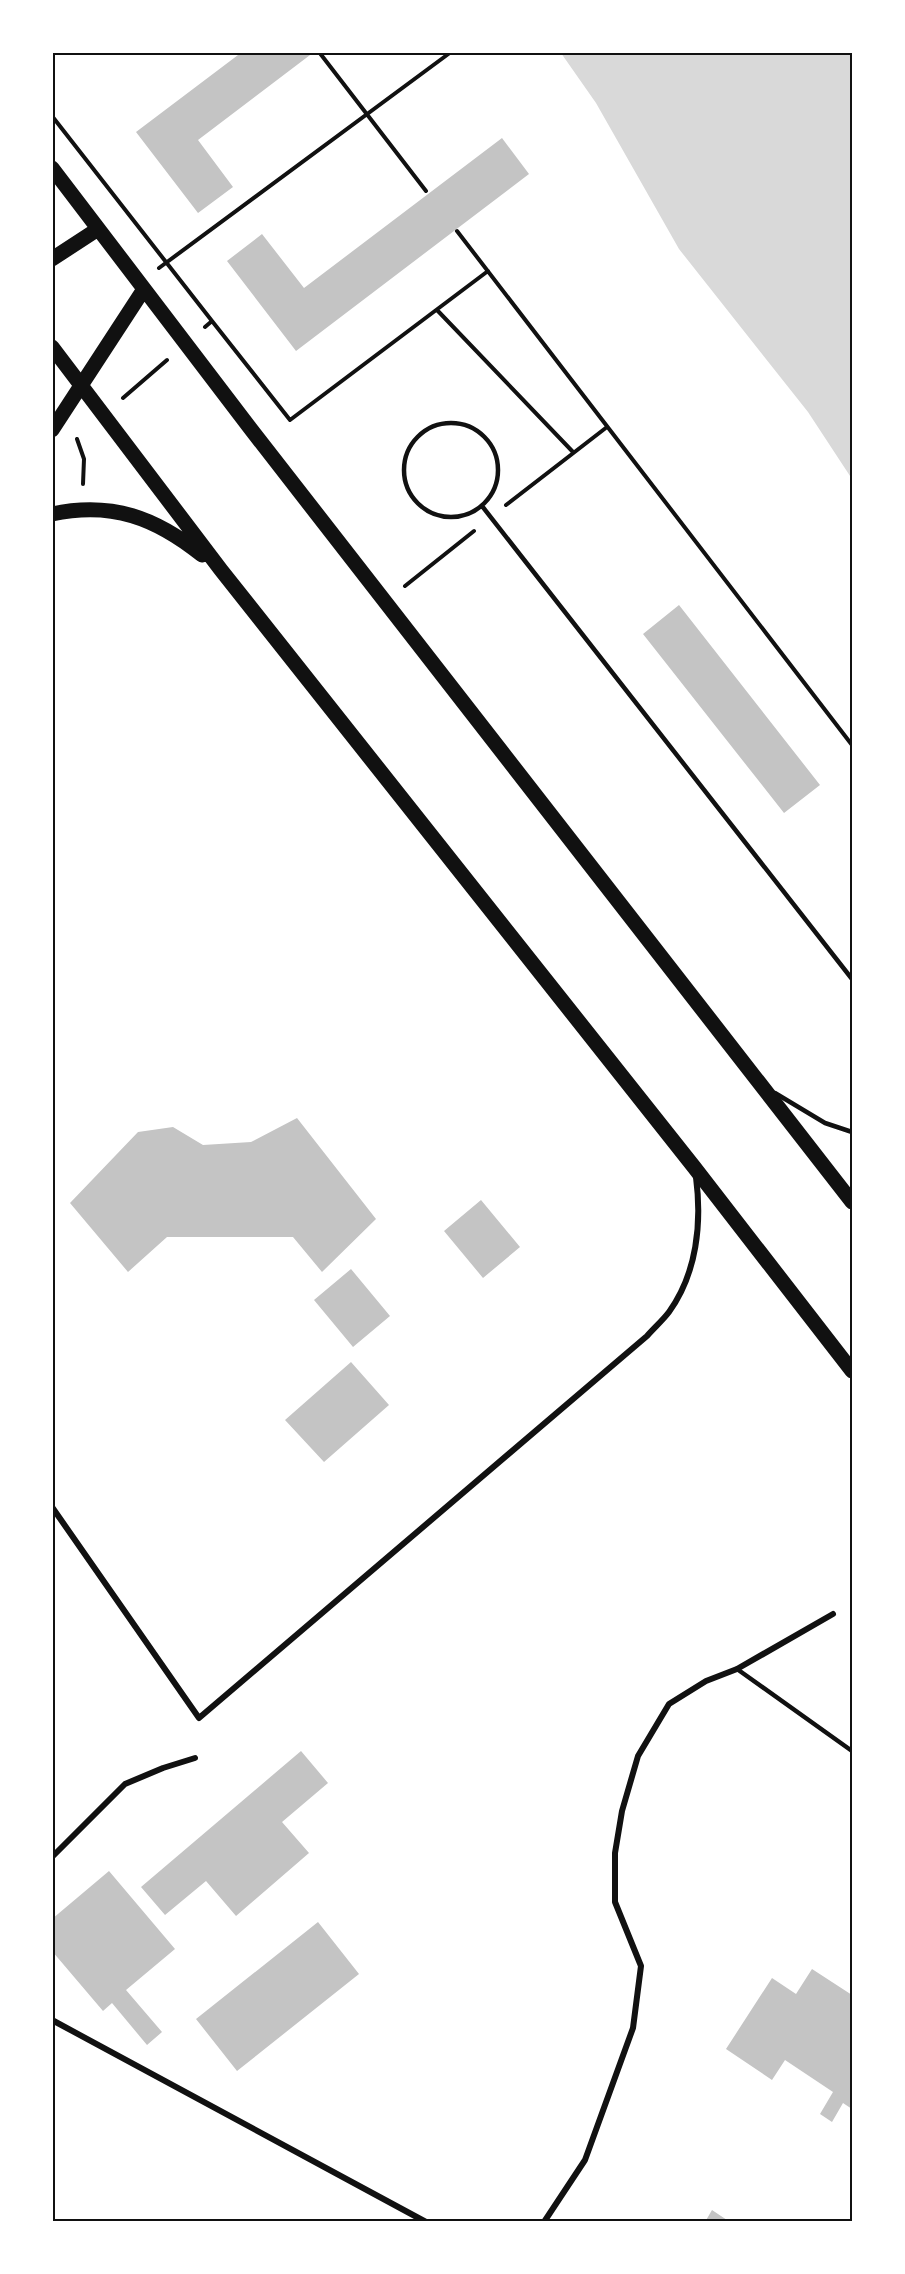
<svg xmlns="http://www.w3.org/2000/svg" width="905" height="2274" font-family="'Archivo Narrow',sans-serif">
  <rect width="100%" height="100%" fill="#fff"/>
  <path fill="#d9d9d9" d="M561 53H852V479L808 412 679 249 596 103Z"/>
  <path fill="#c4c4c4" d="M242 52H314L198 140 233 187 198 213 136 132Z
    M502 138 529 174 296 351 227 261 262 234 304 288Z
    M679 605 820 785 784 813 643 634Z
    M297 1118 376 1219 322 1272 293 1237H167L128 1272 70 1203 138 1132 173 1127 203 1145 251 1142Z
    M481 1200 520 1247 483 1278 444 1231Z
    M351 1269 390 1316 353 1347 314 1300Z
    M351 1362 389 1405 324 1462 285 1420Z
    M301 1751 328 1783 282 1822 309 1853 236 1916 206 1881 165 1915 141 1887Z
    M109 1871 175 1949 126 1990 162 2032 147 2045 112 2003 103 2011 52 1951V1919Z
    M318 1922 359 1974 237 2071 196 2019Z
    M812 1969 852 1995V2109L843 2103 832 2122 820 2114 833 2092 785 2060 772 2080 726 2049 772 1978 796 1994Z
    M712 2210 730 2222H705Z"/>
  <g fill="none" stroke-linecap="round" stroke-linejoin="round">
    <path stroke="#111" stroke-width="4" d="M319 52 426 191
      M52 116 212 321 205 327
      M457 231 852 745
      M159 268 451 52
      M437 310 573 452
      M212 321 290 420 488 271
      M123 398 167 360
      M77 439 84 459 83 484
      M506 505 607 427
      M405 586 474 531"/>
    <path stroke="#111" stroke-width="4.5" d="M404 470a47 47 0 1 1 94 0a47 47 0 1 1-94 0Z
      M482 506 852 979
      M775 1093 825 1123 852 1132
      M737 1669 852 1751"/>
    <path stroke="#111" stroke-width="6" d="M52 1507 199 1718 647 1336C654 1328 663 1320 669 1312 697 1273 702 1223 696 1177
      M52 1857 125 1784 163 1768 195 1758
      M52 2020 426 2222
      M544 2222 585 2160 633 2028 641 1966 615 1902V1853L622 1811 638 1756 669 1704 706 1681 737 1669 833 1614"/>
    <path stroke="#111" stroke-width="15" d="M52 168 250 428 852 1202
      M52 259 98 229
      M52 347 221 570 694 1167 852 1371
      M52 430 144 289
      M52 514C112 501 156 518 202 555"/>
  </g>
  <rect width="905" height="2274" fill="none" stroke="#ffffff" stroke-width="108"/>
  <rect x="54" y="54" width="797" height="2166" fill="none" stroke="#111" stroke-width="2"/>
</svg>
